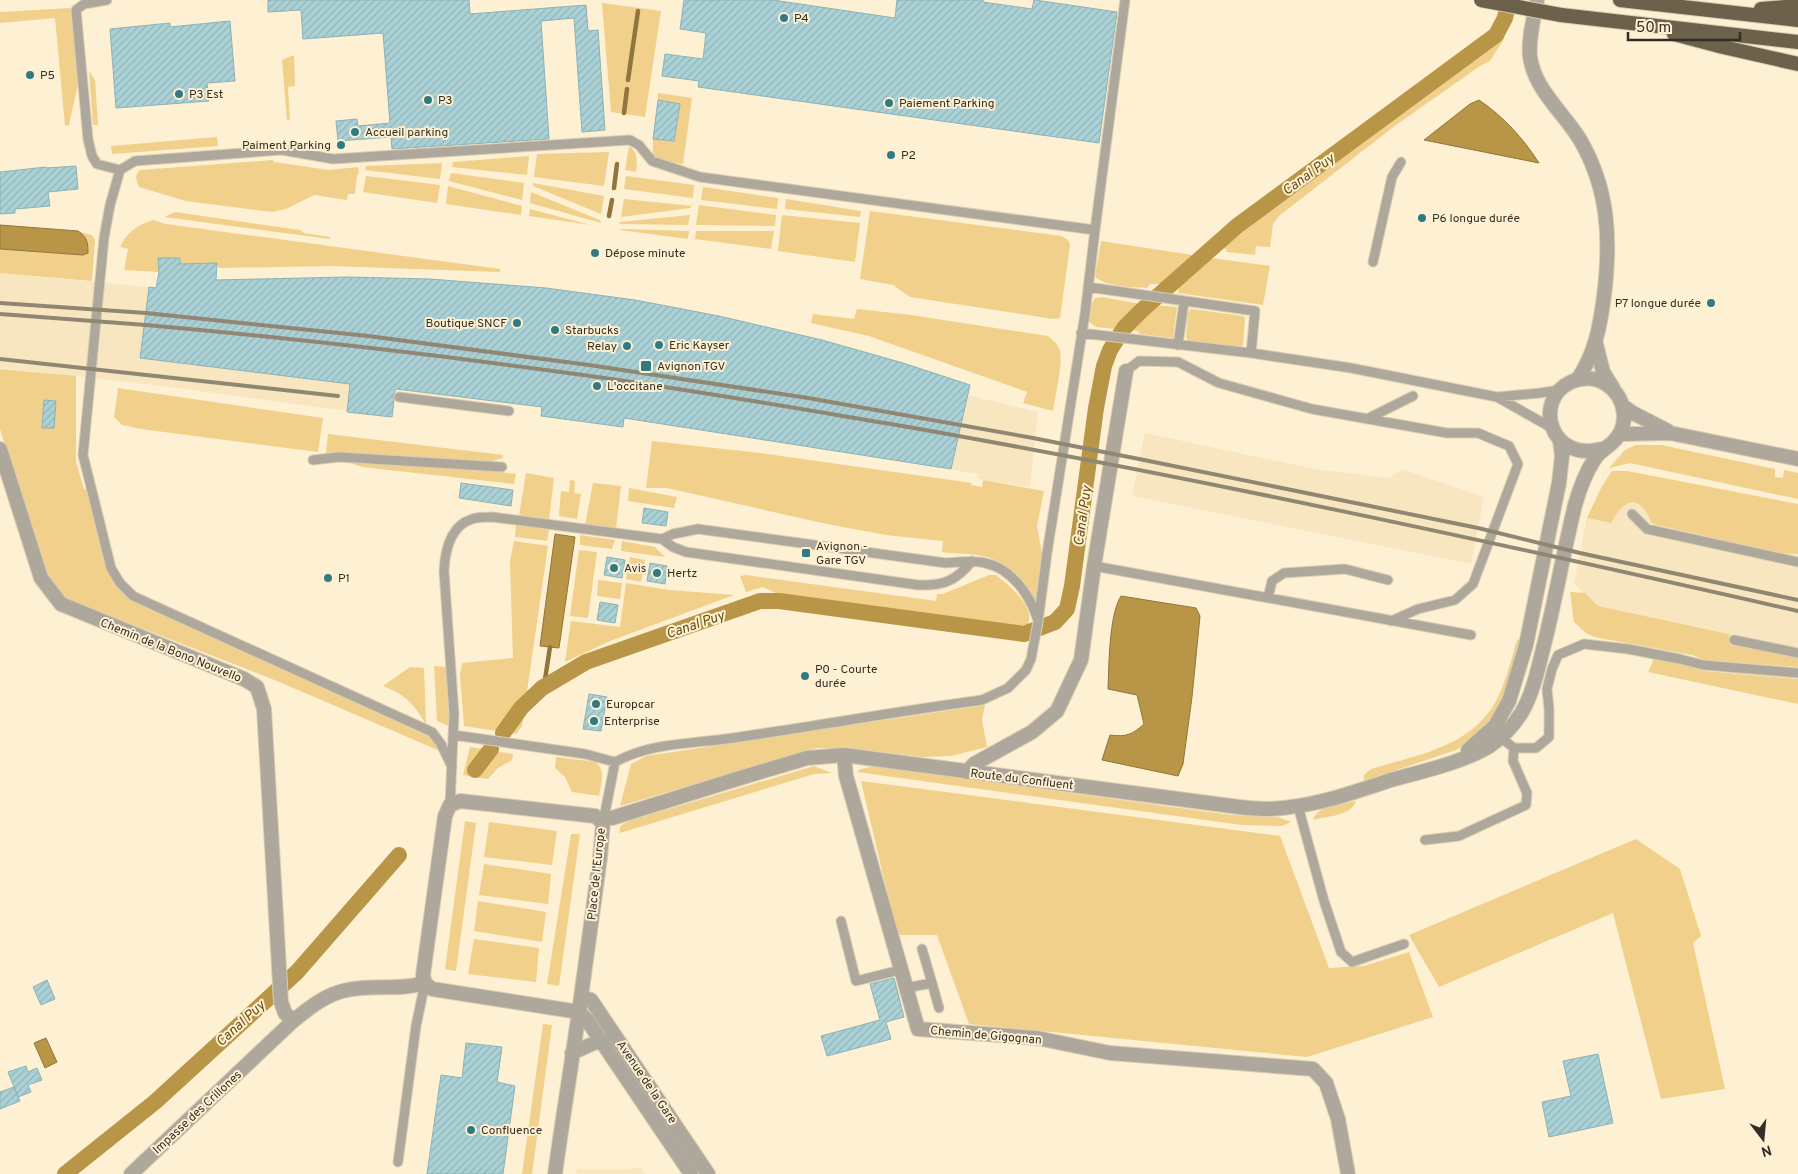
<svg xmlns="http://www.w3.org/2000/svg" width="1798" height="1174" font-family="Overpass,sans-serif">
  <defs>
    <pattern id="building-hatch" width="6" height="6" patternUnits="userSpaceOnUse" patternTransform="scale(1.25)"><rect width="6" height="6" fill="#aad1d6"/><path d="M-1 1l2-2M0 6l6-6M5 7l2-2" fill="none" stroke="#93b4b8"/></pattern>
  </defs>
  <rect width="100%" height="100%" fill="#fef0d2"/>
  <path fill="#f8e6c1" d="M0 273 149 287 216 290V280L261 278 366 277 473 282 603 296 719 316 822 340 903 363 970 385 968 395 1038 412 1030 487 978 479V474L770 440 625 418 623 427 546 416H541L542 407 396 389 392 417 154 385 0 368Z
    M1145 433 1315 469 1389 478 1402 469 1484 497 1471 564 1132 496Z
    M1631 503 1641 505 1646 511 1650 521 1779 553 1798 554V658L1730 645 1729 634 1598 606 1574 584 1587 518 1611 523 1617 511 1624 505Z
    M641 1167 645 1174H576L577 1169 623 1170Z"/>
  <path fill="#f0d08a" d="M602 3 661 11 645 117 611 112Z
    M70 8 74 17 80 75 69 125 65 126 55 18 0 23V12Z
    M1501 36 1505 37 1490 61 1480 66 1396 125 1279 216 1273 224 1270 247 1256 246 1255 255 1227 252 1226 249 1220 247Z
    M294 55 295 86 288 87 290 120H287L282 60Z
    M89 71 95 80 98 125H93Z
    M658 93 692 98 683 164 660 161 653 156V139L674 141 680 105 658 100Z
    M217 137 218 146 112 154 111 146Z
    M629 146C639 153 637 162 636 172L625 170Z
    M609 152 604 186 534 177 537 154Z
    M529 156 527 175 452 167 453 162Z
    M273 160 274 162 329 170 358 167 359 174 357 175 355 194H348L347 200 314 195 286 209 272 212 186 201 139 187C136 180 134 175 140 170Z
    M442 163 440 179 365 170 366 166Z
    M451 173 524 183 522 200 449 181Z
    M366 176 440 185 437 203 363 192Z
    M626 176 694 185 693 198 624 189Z
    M533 183 604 196 601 214 533 186Z
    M448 186 522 206 521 215 446 204Z
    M703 187 778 198 777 209 701 200Z
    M531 192 600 220 601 223 530 203Z
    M624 199 692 206 690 208 621 217Z
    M786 199 861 211 860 217 785 209Z
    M699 205 776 215 775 226 696 225Z
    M530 209 591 225 529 216Z
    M870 211 1061 236 1068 240 1070 245 1060 318 1053 319 910 297 893 285 860 279Z
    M175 212 300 230 304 233 330 237V239L164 217Z
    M690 215 688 225 619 224 620 222Z
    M782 215 860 223 855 262 778 251Z
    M153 220 166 224 500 269V272L332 266 219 268 216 263 180 264 179 258H158L159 272 124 270 128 249 120 247C126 233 139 224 153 220Z
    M621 229 689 231 688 239 620 230Z
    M696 231H774L771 249 695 239Z
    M79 232 92 235 95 240 92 281 0 273V249L83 255 85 236Z
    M1101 241 1199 256 1165 284H1150L1147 288C1134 287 1103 287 1095 276Z
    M1204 257 1270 266 1263 305 1178 293 1179 287 1169 286Z
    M1102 297 1140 304 1116 329 1096 327 1088 321 1090 306 1095 298Z
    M1153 305 1177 307 1173 338 1140 334 1137 331 1127 330Z
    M857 309 911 315 1048 336C1053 340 1059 345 1060 351 1063 363 1055 398 1053 411L1023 403 1027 392 869 336 811 323 813 314 854 319Z
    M1191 309 1243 316 1245 318 1243 345 1240 347 1188 341 1186 337 1188 312Z
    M0 369 76 376V462L84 489H86L109 573 123 592 137 601 430 737 438 745 440 751 277 681 126 622 87 610 61 595 47 576 0 429Z
    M118 388 323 418 318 452 141 429 122 425 114 417Z
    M328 434 503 455V458L484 463 326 453Z
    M652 441 760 453 972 483 971 485 982 487 983 480 1044 491 1037 526 1043 559 1037 607C1031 587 1013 567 993 559 978 553 958 554 942 552L943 541 886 535 827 524 667 488H646Z
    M1636 445H1661L1775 469V477L1783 478 1784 470 1798 473V499L1630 463 1609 468 1625 450Z
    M344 461 501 472 516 474 514 484 362 467Z
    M1613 471H1627L1798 504V554L1779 553 1653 524C1649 520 1648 514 1645 510 1631 492 1618 510 1611 523L1587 518 1600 490 1611 472Z
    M526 473 554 478 549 520 519 516Z
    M570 480 575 481 574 493 581 494 577 519 559 516 561 491 569 492Z
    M593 483 621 486 616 529 585 525Z
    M629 488 677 497 674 508 628 501Z
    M516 524 549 530 547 541 515 537Z
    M580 535 615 540 612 549 580 545Z
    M514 541 548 546 522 726 516 734 464 726 460 675 462 663 513 658 510 562Z
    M622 541 655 547 665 557 621 551Z
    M579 550 597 552 588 618 570 616Z
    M630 557 645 560 641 582 626 579Z
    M746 575 936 601 937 594H943L989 575H996C1007 584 1028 600 1029 616 1030 619 1028 624 1027 628L776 593 763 587 746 592 740 576Z
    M598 580 622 583 620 599 597 596Z
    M626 583 669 590 734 595 610 641 565 662 571 621 620 627Z
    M1570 592 1585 593 1598 606 1729 634 1730 645 1798 658V667L1705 660 1692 655 1594 637 1586 633 1574 622Z
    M1525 637 1499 713 1473 740 1456 750 1364 781C1363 774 1366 773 1371 769 1417 755 1471 747 1496 701 1506 682 1511 660 1517 640Z
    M1655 657 1704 671 1798 679V704L1648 672Z
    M434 666 447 667 449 726 437 721Z
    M410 667 424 668 426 724C413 703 406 695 383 686Z
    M985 705 982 720 987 747 951 756 922 757 849 748H817L620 806 631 764 646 756Z
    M470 747 513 754 512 760 498 768 488 779 463 775Z
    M556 757 596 762C606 772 601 784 599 796L572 792 565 777 555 768Z
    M814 766 832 773 814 774 620 833V827L623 824 632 820Z
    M875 766 1231 815 1278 817 1291 822 1282 826 1242 825 857 772 861 769Z
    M861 781 1280 836 1329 968 1364 966 1409 952 1433 1017 1307 1057 969 1024 937 935H897Z
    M1356 801C1352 816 1327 816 1313 820 1318 804 1342 804 1356 801Z
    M465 821 476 823 456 971 445 969Z
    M489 822 557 831 552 865 484 857Z
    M571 834H580L559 986 547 984Z
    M1636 839 1680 869 1701 936 1693 943 1725 1089 1661 1099 1613 913 1439 987 1409 935Z
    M484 864 551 874 548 904 479 895Z
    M478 901 546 912 542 942 474 931Z
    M474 939 539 948 536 982 468 974Z
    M543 1024 552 1025 532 1174H522Z"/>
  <path fill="#b89547" stroke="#90763c" d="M1479 100C1504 117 1523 138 1539 163L1424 140 1470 104Z
    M0 225 78 231C87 237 88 242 88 253L83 255 0 249Z
    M555 534 575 537 559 648 540 646Z
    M1121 596 1196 608 1200 616 1192 697 1183 764 1178 776 1102 760 1110 735C1126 737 1132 735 1144 724L1137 695 1108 689C1109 665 1109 615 1121 596Z
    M46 1038 57 1062 45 1068 34 1043Z"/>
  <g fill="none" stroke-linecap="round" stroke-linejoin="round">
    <path stroke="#90763c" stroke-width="4.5" d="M628 80 638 11
      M624 113 627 89
      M614 188 617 164
      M609 216 612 200
      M544 686 550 647"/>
    <path stroke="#b89547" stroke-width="16" d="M503 733 521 708 542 688 586 662 760 601H779L1024 634 1055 622 1067 609 1072 586 1096 408 1104 366 1110 350 1124 328 1142 310 1237 226 1496 35 1505 18 1509 0
      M475 770 491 749
      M65 1174 155 1102 297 972 399 855"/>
  </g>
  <path fill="url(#building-hatch)" stroke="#8cb2b7" d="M268 0H469L470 14 586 5 588 31 598 30 605 130 582 132 574 18 541 21 549 139 392 149 391 137 338 141 336 121 357 119 358 126 390 123 383 33 303 39 301 10 268 12Z
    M684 0H773L895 18 897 0H983V2L1032 9 1034 0H1035L1117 12 1099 143 698 87 699 81 662 76 665 54 703 59 706 33 680 29Z
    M230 21 235 81 207 83 209 101 116 108 110 29 170 23V27Z
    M658 100 680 104 674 141 653 139Z
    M76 166 78 189 48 192 50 206 15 209V213L0 214V172L46 167V168Z
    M158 258H180V264L217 263 216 280 348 277 430 279 546 288 635 300 719 316 822 340 903 363 970 385 951 469 624 418 623 427 541 416 542 407 396 389 393 396 394 400 392 417 347 412 350 384 140 358 149 287 156 288 159 272Z
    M44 400 56 401 54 428H42Z
    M461 483 513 490 511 506 459 498Z
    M644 508 668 512 666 526 642 523Z
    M607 557 625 560 622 578 604 575Z
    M650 563 667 566 665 584 647 581Z
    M600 602 618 605 615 623 597 620Z
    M589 694 607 697 601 731 583 729Z
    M894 978 904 1017 886 1022 891 1039 827 1056 821 1036 880 1020 870 984Z
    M47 980 55 999 41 1005 33 987Z
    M466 1043 502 1047 497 1082 515 1086 503 1174H427L441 1075 462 1078Z
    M1598 1054 1613 1123 1549 1137 1542 1102 1571 1096 1563 1061Z
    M26 1066 28 1072 37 1068 42 1080 28 1085 31 1092 18 1097 8 1072Z
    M14 1087 20 1101 0 1109V1092Z"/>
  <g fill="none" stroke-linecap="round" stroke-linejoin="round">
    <g stroke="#dacdb3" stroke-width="11">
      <path id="service" d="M107 0 84 4 76 10 88 139 92 156 97 164 120 170
        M1095 230 1125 0
        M1373 262 1392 177 1401 162
        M1088 287 1255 311 1251 353
        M1081 333 1251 353 1351 368 1497 397 1540 393 1560 390
        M1178 345 1184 302
        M1126 371 1139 361 1178 362 1219 383 1312 409 1447 433H1478L1509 446 1518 464 1473 584 1455 600 1418 609 1391 621
        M399 397 509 411
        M1497 397 1552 428
        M1367 419 1413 396
        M313 460 339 457 502 467
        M1632 514 1647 529 1798 562
        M662 539 673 534 698 529 946 563C959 562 972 560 985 563 1011 568 1030 595 1037 618
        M1094 566 1471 635
        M1268 598 1272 581 1284 573 1345 569 1388 580
        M1734 640 1798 653
        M454 735 585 754 615 762
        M1500 737 1514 748H1536L1549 737V709L1547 689 1552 669 1558 655 1584 644 1628 649 1680 659 1703 665 1798 673
        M452 767 441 744 432 732 133 596 120 583 111 568 83 455 104 238 110 205 120 170 135 161 282 150 333 159 630 140 639 145 652 161 700 177 1095 230 1085 314 1047 553 1038 622 1031 659 1026 670 1008 688 982 700C899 711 816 726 733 738 692 744 652 742 615 762L603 823
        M450 805 454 714 444 571C445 550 450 526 472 519 478 517 486 517 492 517L662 539 673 547 686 552 918 585C943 586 956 581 972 561
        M1298 806 1324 901 1341 952 1352 962 1404 944
        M1425 840 1459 836 1526 805 1527 793 1513 761 1514 748
        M841 921 856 981 900 970
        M932 983 939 1008
        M906 988 932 983 922 949
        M398 1162 416 1026 425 983"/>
    </g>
    <g stroke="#dacdb3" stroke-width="16">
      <path id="minor" d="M1537 0C1534 18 1528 39 1530 57 1535 90 1562 111 1579 138 1609 188 1611 240 1604 296 1600 327 1595 353 1578 379
        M1596 344 1603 372 1613 388
        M0 449 41 578 61 604 244 679 257 687 264 709 281 1002 285 1013 293 1021
        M844 755 846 776 918 1029 1037 1038 1110 1053 1313 1069 1326 1083 1338 1119 1348 1174
        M967 772 974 764 1032 732 1057 711 1081 660 1094 566 1126 371
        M131 1174 293 1021C309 1008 326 994 347 990 372 984 399 991 425 983"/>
    </g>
    <g stroke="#dacdb3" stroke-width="16">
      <path id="tertiary" d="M1623 406 1633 413 1668 431
        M1620 434 1670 433 1798 459
        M1468 750 1495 726 1509 701 1526 645 1559 483 1562 456 1560 441
        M612 818 740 778 807 758 844 755 1239 807C1248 808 1258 809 1268 809 1310 808 1352 793 1391 780 1420 772 1473 760 1495 742 1506 734 1515 723 1522 712 1534 691 1539 664 1545 641 1556 596 1564 550 1575 505 1579 491 1586 472 1594 460 1599 452 1605 449 1612 443 1631 426 1626 397 1606 384 1596 377 1582 377 1571 382 1532 400 1550 463 1602 449
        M581 997 591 1000 708 1174
        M579 1012 587 1020 691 1174
        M572 1053 594 1043 602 1041
        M555 1174C563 1115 573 1056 581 997L600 858 603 823 595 816 460 801 450 805 445 816 423 975 425 983 432 989 579 1012"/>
    </g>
    <g stroke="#dacdb3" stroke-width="16">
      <path id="trunk" d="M1620 0 1798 20
        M1761 9 1798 6
        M1561 15 1798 42
        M1674 34 1723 47 1798 64"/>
    </g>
    <use href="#service" stroke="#aea89c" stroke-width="9"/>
    <use href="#minor" stroke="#aea89c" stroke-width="14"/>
    <use href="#tertiary" stroke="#aea89c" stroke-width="14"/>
    <use href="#trunk" stroke="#6c614a" stroke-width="14"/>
    <path stroke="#908773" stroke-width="4" d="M0 303 146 313 368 336 589 365 808 398 1033 438 1139 459 1478 528 1580 553 1798 600
      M0 314C49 318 98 321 146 325 292 338 438 355 583 375 686 389 789 407 891 424 1195 477 1497 543 1798 611
      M0 359 338 396"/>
    <g stroke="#dacdb3" stroke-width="16" stroke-linecap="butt">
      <path id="trunk-bridge" d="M1481 0 1561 15"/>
    </g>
    <use href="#trunk-bridge" stroke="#6c614a" stroke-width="14"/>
  </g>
  <g fill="#317a82" stroke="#fef0d2" stroke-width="2">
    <circle cx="784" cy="18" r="5"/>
    <circle cx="30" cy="75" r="5"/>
    <circle cx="179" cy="94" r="5"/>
    <circle cx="428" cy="100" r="5"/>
    <circle cx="889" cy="103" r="5"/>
    <circle cx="355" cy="132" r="5"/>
    <circle cx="341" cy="145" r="5"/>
    <circle cx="891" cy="155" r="5"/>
    <circle cx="1422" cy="218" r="5"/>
    <circle cx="595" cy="253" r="5"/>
    <circle cx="1711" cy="303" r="5"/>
    <circle cx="517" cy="323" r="5"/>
    <circle cx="555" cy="330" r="5"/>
    <circle cx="659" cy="345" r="5"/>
    <circle cx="627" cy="346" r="5"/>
    <rect x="640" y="360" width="12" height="12" rx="2.5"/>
    <circle cx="597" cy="386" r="5"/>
    <rect x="801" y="548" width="10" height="10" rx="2.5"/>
    <circle cx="614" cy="568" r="5"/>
    <circle cx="657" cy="573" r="5"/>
    <circle cx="328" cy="578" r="5"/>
    <circle cx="805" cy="676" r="5"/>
    <circle cx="596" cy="704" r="5"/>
    <circle cx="594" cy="721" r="5"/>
    <circle cx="471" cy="1130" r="5"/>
  </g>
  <g text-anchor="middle" stroke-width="4" stroke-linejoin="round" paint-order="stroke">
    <g font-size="12" fill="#342f24" stroke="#fef0d2" text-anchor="start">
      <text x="794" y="22">P4</text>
      <text x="40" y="79">P5</text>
      <text x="189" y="98">P3 Est</text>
      <text x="438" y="104">P3</text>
      <text x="899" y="107">Paiement Parking</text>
      <text x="365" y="136">Accueil parking</text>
      <text x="331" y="149" text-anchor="end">Paiment Parking</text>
      <text x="901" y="159">P2</text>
      <text x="1432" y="222">P6 longue durée</text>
      <text x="605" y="257">Dépose minute</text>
      <text x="1701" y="307" text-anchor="end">P7 longue durée</text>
      <text x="507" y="327" text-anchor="end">Boutique SNCF</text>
      <text x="565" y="334">Starbucks</text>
      <text x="669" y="349">Eric Kayser</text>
      <text x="617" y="350" text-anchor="end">Relay</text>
      <text x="657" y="370">Avignon TGV</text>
      <text x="607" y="390">L'occitane</text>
      <text x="816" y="550">Avignon -<tspan x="816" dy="14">Gare TGV</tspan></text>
      <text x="624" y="572">Avis</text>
      <text x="667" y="577">Hertz</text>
      <text x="338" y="582">P1</text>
      <text x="815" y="673">P0 - Courte<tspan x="815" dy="14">durée</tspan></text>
      <text x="606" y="708">Europcar</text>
      <text x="604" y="725">Enterprise</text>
      <text x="481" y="1134">Confluence</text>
    </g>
    <g font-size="12" fill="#342f24" stroke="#fef0d2">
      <text transform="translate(171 650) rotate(22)" y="4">Chemin de la Bono Nouvello</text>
      <text transform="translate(1022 779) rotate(7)" y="4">Route du Confluent</text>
      <text transform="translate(596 874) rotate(-84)" y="4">Place de l'Europe</text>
      <text transform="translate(986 1035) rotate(5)" y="4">Chemin de Gigognan</text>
      <text transform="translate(647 1082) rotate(56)" y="4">Avenue de la Gare</text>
      <text transform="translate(197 1112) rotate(-43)" y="4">Impasse des Crillones</text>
    </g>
    <g font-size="14" font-style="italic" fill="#644c0e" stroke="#fef0d2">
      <text transform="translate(1308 174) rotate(-36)" y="5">Canal Puy</text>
      <text transform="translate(1082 516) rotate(-82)" y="5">Canal Puy</text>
      <text transform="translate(695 624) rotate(-19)" y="5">Canal Puy</text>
      <text transform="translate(240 1023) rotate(-42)" y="5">Canal Puy</text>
    </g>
  </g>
  <g transform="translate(1763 1139) rotate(164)" stroke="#fef0d2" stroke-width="4" paint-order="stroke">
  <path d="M0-4L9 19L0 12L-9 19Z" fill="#342f24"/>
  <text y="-8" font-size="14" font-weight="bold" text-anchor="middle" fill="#342f24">N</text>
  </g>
  <path d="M1628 32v8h112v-8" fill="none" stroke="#342f24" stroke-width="2.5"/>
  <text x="1636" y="32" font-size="15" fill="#342f24" stroke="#fef0d2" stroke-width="4" paint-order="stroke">50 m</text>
</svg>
